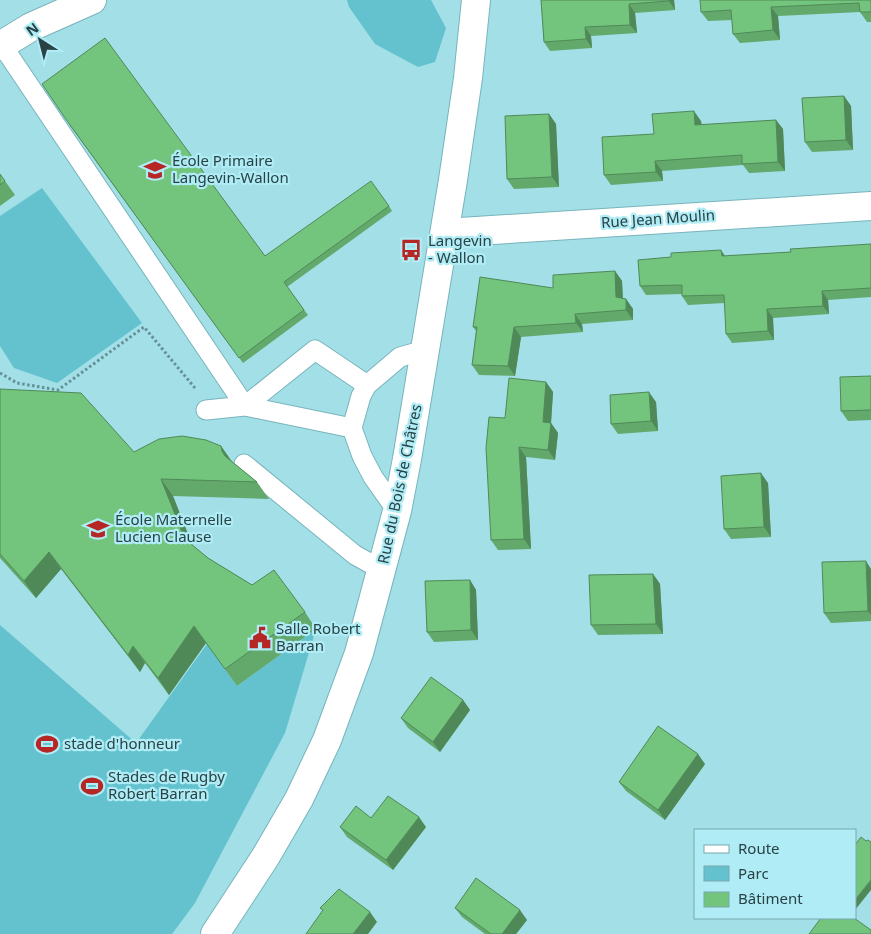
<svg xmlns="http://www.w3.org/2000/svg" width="871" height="934" font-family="'Noto Sans',sans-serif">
  <rect width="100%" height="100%" fill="#a2dfe7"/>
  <path fill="#64c2cf" d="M347 0H431L446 28 435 62 418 67 375 44 349 7Z
    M42 188 142 323 57 383 14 368 0 346V216Z
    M0 625 136 743 207 644 237 686 316 629 285 733 195 903 172 934H0Z"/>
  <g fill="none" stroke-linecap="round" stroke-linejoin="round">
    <g stroke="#78b4bc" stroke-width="21">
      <path id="service" d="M2 45 245 406 315 350 367 385
        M206 410 245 406 352 428
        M244 464 355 555 382 570
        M397 511 373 477 362 456 352 428 361 396 367 385 400 357 425 350"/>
    </g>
    <g stroke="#78b4bc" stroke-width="30">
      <path id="minor" d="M0 46 31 27 92 0
        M445 233 871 206
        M215 934 266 856 299 799 327 740 359 653 397 511 407 459 453 180 468 78 476 0"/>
    </g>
    <path stroke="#659096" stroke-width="3" stroke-dasharray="2.5 2.5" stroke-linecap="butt" d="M0 373 17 383 58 390 144 327 195 388"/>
    <use href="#service" stroke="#fff" stroke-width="19"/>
    <use href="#minor" stroke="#fff" stroke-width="28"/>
  </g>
  <path fill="#63a96c" d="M541 0H674L675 10 635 13 637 33 591 36 592 48 550 51 544 42Z
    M871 0V22H867L860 12 778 16 780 40 740 43 733 34 732 20 708 21 701 12Z
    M844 96 851 106 853 150 812 152 805 142Z
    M549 114 556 124 559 187 514 189 507 179Z
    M776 120 783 129 785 171 749 173 743 165 662 171 663 181 611 185 604 175 654 134 701 121 702 125Z
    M68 123 265 256 389 206 392 211 287 287 308 315 243 363Z
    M0 174 15 195 0 206Z
    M871 244V297L828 300 829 314 773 318 774 340 732 343 726 334 725 303 688 305 682 296V294L646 295 640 286 725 256 791 252Z
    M615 271 622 281 623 298 626 299 633 309V320L582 324 583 332 521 337 515 376 479 375 472 365 476 331 473 327 553 288Z
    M871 376V420L848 421 841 411Z
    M546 382 553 392 551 423 558 433 555 460 526 457 531 549 498 550 491 540 505 418Z
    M0 389 134 452 221 446 231 461 257 482 269 499 173 496 192 545 208 558 252 585 305 612 316 629 237 686 206 643 169 695 145 663 140 672 61 569 36 598 0 558Z
    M656 402 658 431 618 434 611 424Z
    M768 483 771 537 731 539 724 529Z
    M871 569V621L831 623 824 613Z
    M653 574 660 584 663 634 598 635 591 625Z
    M470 580 476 590 478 640 434 642 427 632Z
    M463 700 470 710 440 752 408 728 401 718Z
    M705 764 665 820 626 791 619 782Z
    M340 827H426L393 870 347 837Z
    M455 908 527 920 516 934H485L462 917Z"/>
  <path fill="#508958" d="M669 0H674L675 10 669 1Z
    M629 4 635 13 637 33 630 25Z
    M771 7 778 16 780 40 773 30Z
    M585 27 591 36 592 48 586 39Z
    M844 96 851 106 853 150 846 140Z
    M694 111 701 121 702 135 695 125Z
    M549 114 556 124 559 187 552 177Z
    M776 120 783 129 785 171 778 162Z
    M655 161 662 171 663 181 656 172Z
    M721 250 727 259 722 256Z
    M615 271 622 281 623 307 616 297Z
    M822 291 828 300 829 314 823 306Z
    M626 299 633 309V320L626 310Z
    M767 309 773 318 774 340 768 331Z
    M575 314 582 324 583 332 576 323Z
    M514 327 521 337 515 376 508 366Z
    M546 382 553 392 551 423 558 433 555 460 548 450 543 422Z
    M649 392 656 402 658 431 651 421Z
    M221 446 233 463 234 468 222 451Z
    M519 447 526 457 531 549 524 539Z
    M761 473 768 483 771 537 764 527Z
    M161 479 173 496 194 549 182 532Z
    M49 552 61 569 36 598 24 581Z
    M866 561 871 569V615L868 611Z
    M653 574 660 584 663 634 656 624Z
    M470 580 476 590 478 640 471 630Z
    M194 626 206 643 169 695 158 678Z
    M133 646 145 663 140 672 128 655Z
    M463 700 470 710 440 752 433 742Z
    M698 754 705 764 665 820 658 810Z
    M419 817 426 827 393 870 386 860Z
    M871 880V890L855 910V900Z
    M520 910 527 920 516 934H502Z
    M370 912 377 922 368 934H353Z"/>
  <path fill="#73c47d" stroke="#508958" d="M541 0H669V1L629 4 630 25 585 27 586 39 544 42Z
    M700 0H871V12H860L859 3 771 7 773 30 733 34 731 10 701 12Z
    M105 38 265 256 371 181 389 206 284 282 304 310 239 358 65 118 42 84Z
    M844 96 846 140 805 142 802 98Z
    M694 111 695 125 776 120 778 162 742 164V155L655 161 656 172 604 175 602 137 654 134 652 114Z
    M549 114 552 177 507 179 505 116Z
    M0 174 5 181 0 185Z
    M871 244V288L822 291 823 306 767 309 768 331 726 334 724 295 682 296V285L640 286 638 260 671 257V253L721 250 722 256 791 252 790 249Z
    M615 271 616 297 626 299V310L575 314 576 323 514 327 508 366 472 365 477 327H473L480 277 553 288V275Z
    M871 376V410L841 411 840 377Z
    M509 378 546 382 543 422 551 423 548 450 519 447 524 539 491 540 486 448 489 417 505 418Z
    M0 389 81 393 134 452 159 439 182 436 206 440 221 446 222 451 225 456 257 482 161 479 182 532 191 544 208 558 252 585 274 570 305 612 225 669 194 626 158 678 133 646 128 655 49 552 24 581 0 554Z
    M649 392 651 421 611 424 610 395Z
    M761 473 764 527 724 529 721 476Z
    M866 561 868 611 824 613 822 562Z
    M653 574 656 624 591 625 589 575Z
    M470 580 471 630 427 632 425 581Z
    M431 677 463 700 433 742 401 718Z
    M658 726 698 754 658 810 619 782Z
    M388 796 419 817 386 860 340 827 356 806 371 818Z
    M861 837 866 841 868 840 871 842V880L855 900V845Z
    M476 878 520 910 502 934H491L455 908Z
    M339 889 370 912 353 934H306L323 910 320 908Z
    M821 918H854L871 930V934H809Z"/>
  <defs>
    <g id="school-bare" transform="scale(1.725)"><path d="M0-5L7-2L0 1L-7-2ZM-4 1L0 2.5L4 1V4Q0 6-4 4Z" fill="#b62625" stroke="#afecf5" stroke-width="2.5" paint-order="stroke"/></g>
    <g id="bus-bare" transform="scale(1.725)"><path d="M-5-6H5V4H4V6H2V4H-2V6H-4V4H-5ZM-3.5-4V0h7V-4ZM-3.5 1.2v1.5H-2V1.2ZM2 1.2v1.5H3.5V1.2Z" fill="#b62625" stroke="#afecf5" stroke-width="2.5" paint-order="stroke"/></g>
    <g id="civic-bare" transform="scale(1.725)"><path d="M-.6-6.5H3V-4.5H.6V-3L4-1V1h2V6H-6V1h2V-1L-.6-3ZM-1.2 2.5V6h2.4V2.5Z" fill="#b62625" stroke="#afecf5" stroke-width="2.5" paint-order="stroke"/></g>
    <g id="stadium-bare" transform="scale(1.725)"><path d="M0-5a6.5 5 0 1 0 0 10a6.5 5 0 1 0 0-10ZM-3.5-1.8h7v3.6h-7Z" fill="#b62625" stroke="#afecf5" stroke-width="2.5" paint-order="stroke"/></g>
  </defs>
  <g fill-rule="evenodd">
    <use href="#school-bare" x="155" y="170"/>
    <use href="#bus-bare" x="411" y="250"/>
    <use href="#school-bare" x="98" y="529"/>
    <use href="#civic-bare" x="260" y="638"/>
    <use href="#stadium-bare" x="47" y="744"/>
    <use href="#stadium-bare" x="92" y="786"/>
  </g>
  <g text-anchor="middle" stroke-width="4.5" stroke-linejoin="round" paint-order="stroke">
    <g font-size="15" fill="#294245" stroke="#afecf5" text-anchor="start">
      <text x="172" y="166">École Primaire<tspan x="172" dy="17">Langevin-Wallon</tspan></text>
      <text x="428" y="246">Langevin<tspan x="428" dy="17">- Wallon</tspan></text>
      <text x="115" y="525">École Maternelle<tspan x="115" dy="17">Lucien Clause</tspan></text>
      <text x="276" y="634">Salle Robert<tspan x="276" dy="17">Barran</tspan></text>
      <text x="64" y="749">stade d'honneur</text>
      <text x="108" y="782">Stades de Rugby<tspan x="108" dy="17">Robert Barran</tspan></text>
    </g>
    <g font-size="15" fill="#294245" stroke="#afecf5">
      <text transform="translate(658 219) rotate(-4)" y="5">Rue Jean Moulin</text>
      <text transform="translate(400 484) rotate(-78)" y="5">Rue du Bois de Châtres</text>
    </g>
  </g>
  <rect x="694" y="829" width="162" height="90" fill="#afecf5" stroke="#79a8af"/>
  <rect x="704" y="845" width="25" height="8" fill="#ffffff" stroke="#79a8af"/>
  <text x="738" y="854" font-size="15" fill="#294245">Route</text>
  <rect x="704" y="866" width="25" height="15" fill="#64c2cf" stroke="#79a8af"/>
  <text x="738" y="879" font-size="15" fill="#294245">Parc</text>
  <rect x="704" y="892" width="25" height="15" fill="#73c47d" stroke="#79a8af"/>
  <text x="738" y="904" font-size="15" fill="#294245">Bâtiment</text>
  <g transform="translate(40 40) rotate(324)" stroke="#afecf5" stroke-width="4" paint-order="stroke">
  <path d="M0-4L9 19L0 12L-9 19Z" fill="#294245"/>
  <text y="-8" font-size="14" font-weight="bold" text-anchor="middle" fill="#294245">N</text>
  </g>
</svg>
